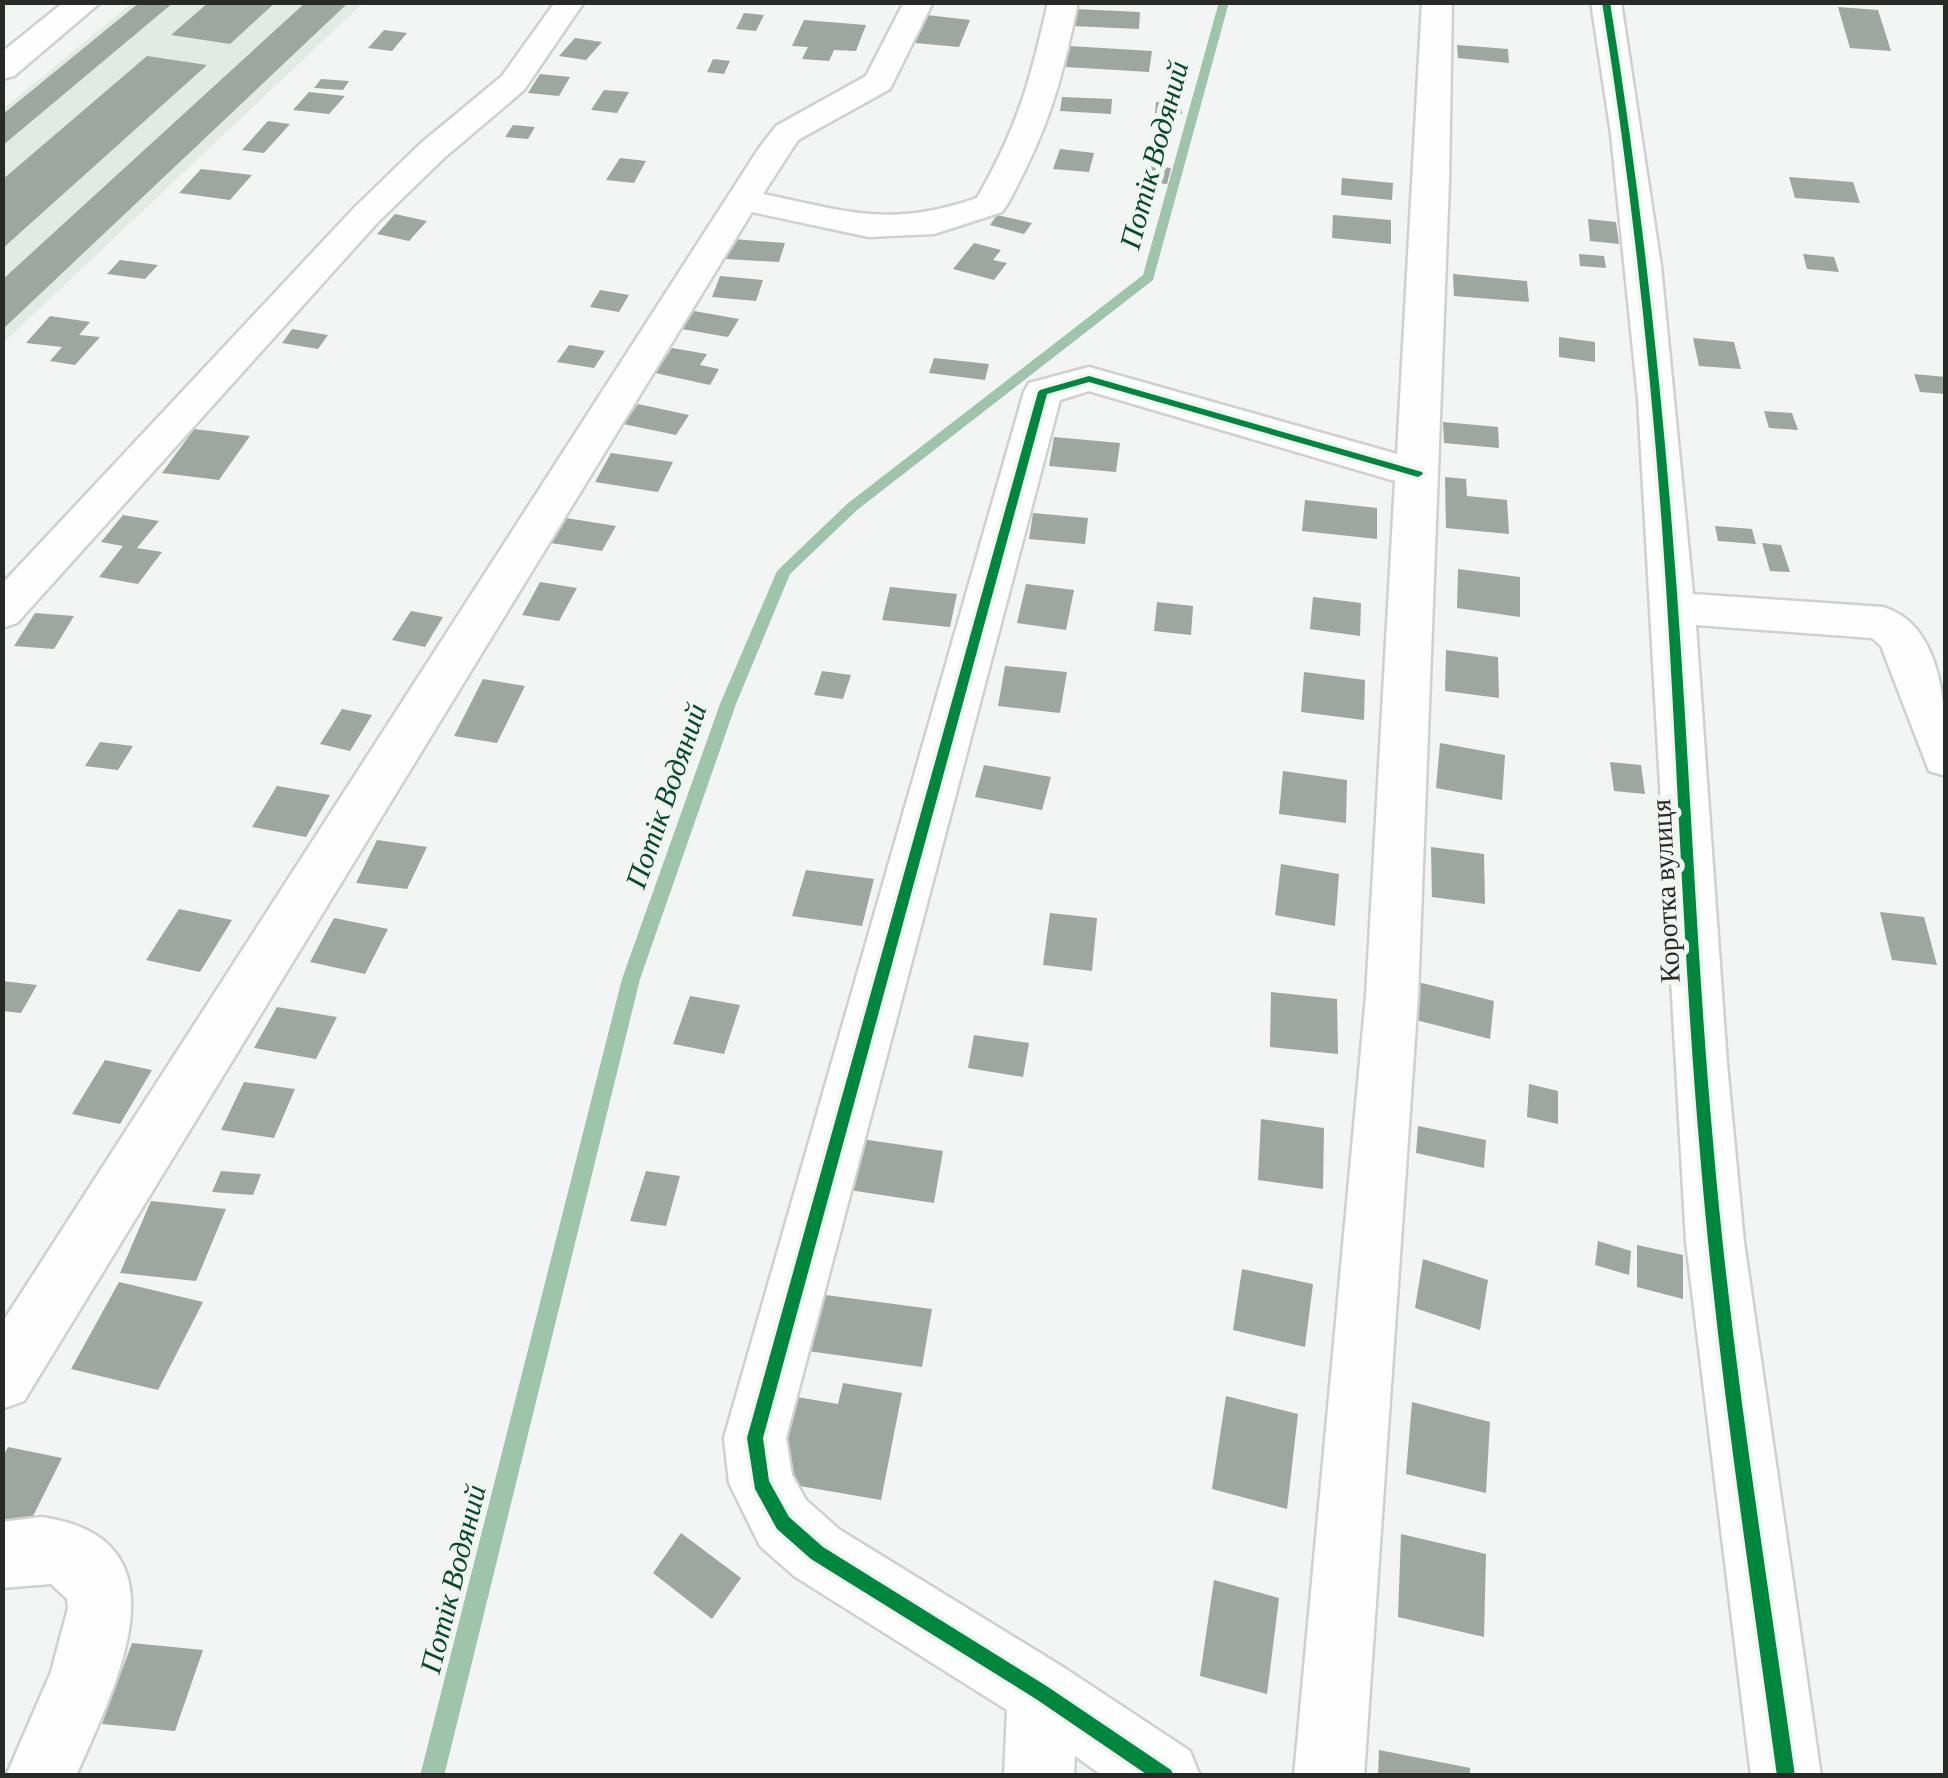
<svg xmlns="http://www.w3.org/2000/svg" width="1948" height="1778" font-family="'Crimson Pro',serif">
  <rect width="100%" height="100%" fill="#f2f5f3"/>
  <path fill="#e1eae4" d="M132 3H363L3 343V109Z"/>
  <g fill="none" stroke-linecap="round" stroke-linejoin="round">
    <path fill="#9ec4aa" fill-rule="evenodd" d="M1219 2H1229L1153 280 857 510 790 574 736 704 640 979 444 1776H420L622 979 720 704 777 571 847 504 1143 275Z"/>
  </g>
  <path fill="#9ca79f" d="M140 2H174L2 146V115Z
    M209 2H276L230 44 171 35Z
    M306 2H349L2 330V280Z
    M1838 7 1878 10 1891 51 1850 48Z
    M1074 9 1140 12 1139 29 1072 26Z
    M744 13 764 15 756 31 736 29Z
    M927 15 970 20 959 47 915 43Z
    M804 20 866 25 856 51 834 50 829 61 802 59 808 47 792 46Z
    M384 30 407 33 392 51 368 48Z
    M575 38 602 42 586 60 559 56Z
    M1457 45 1508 49 1509 63 1458 58Z
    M1069 46 1152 51 1149 72 1066 67Z
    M147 56 207 65 2 249V180Z
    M713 59 730 61 724 74 707 72Z
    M540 74 570 77 559 96 528 93Z
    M321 79 349 81 343 90 314 88Z
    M604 90 629 92 617 113 591 110Z
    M309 92 345 96 329 114 293 110Z
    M1062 97 1112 99 1111 114 1060 111Z
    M1156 102 1182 103V114L1155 113Z
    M268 121 290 124 264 153 242 150Z
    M513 125 535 127 528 139 505 137Z
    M1060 149 1094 153 1089 172 1053 169Z
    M620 158 646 161 634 183 606 180Z
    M1144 165 1171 168 1167 184 1139 181Z
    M201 169 252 175 230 200 179 193Z
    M1789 177 1853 182 1860 203 1795 198Z
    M1342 178 1393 183 1392 200 1341 195Z
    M395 214 427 221 409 241 377 234Z
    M997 215 1032 223 1024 234 990 225Z
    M1333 215 1391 220V244L1332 238Z
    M1588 219 1616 222 1619 244 1590 241Z
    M733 239 785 243 779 262 726 259Z
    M974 243 1001 250 993 260 1007 263 994 280 953 269Z
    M1579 254 1604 256 1606 268 1580 266Z
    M1803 254 1834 257 1839 272 1807 269Z
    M120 260 158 265 145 279 107 274Z
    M1453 274 1527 281 1529 302 1454 296Z
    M720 276 763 280 756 301 712 297Z
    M600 290 629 295 619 312 590 307Z
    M694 311 739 319 728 337 682 329Z
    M50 316 90 322 79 335 100 337 75 365 50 361 62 347 26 343Z
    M292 329 328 335 318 349 282 343Z
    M1559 337 1595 342V362L1559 357Z
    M1693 338 1734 342 1741 369 1699 366Z
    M569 345 605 351 594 368 557 362Z
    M672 348 707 354 700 365 719 369 710 385 655 373Z
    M934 358 989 364 985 380 929 373Z
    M1914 374 1946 377V394L1920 392Z
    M638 404 689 415 676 435 623 424Z
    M1764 411 1792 413 1798 430 1769 428Z
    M1443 422 1498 427 1499 448 1444 443Z
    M194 429 250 436 219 480 162 473Z
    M1054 437 1120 443 1116 472 1049 466Z
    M611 453 673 462 658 492 595 482Z
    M1445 477 1466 479 1467 496 1507 500 1509 534 1446 528Z
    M1305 500 1377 508V539L1302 531Z
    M1033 513 1088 518 1085 544 1029 539Z
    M123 515 159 521 137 548 162 552 138 584 99 577 123 546 101 542Z
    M566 518 616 526 602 551 551 543Z
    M1715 526 1752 529 1756 544 1718 541Z
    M1762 543 1781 545 1790 572 1770 571Z
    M1458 569 1520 577V617L1457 608Z
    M540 582 577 588 559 621 522 615Z
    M1026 584 1074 590 1066 630 1017 623Z
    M890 587 957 594 950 627 882 620Z
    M1313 597 1361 603 1360 636 1310 629Z
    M1157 602 1193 606 1191 635 1154 631Z
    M411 611 443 617 425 647 392 640Z
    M35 613 74 616 54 649 14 646Z
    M1446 650 1498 657 1499 698 1445 691Z
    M1005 666 1067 672 1060 713 998 706Z
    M822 671 851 675 843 699 814 695Z
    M1304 672 1365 680 1364 720 1301 712Z
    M483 679 525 686 497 743 454 736Z
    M342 709 372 715 350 751 320 744Z
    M100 742 133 746 118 770 85 766Z
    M1440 743 1505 755 1502 800 1436 788Z
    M1610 762 1641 765 1645 794 1614 791Z
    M984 765 1051 777 1042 810 975 797Z
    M1283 771 1347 780 1346 823 1279 814Z
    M277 786 330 795 306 837 252 827Z
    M377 840 427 847 407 889 356 883Z
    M1431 847 1484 854 1485 904 1432 897Z
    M1281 864 1339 874 1335 926 1275 915Z
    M806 870 874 879 862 926 792 916Z
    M179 909 232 920 200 972 146 960Z
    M1880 912 1924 917 1937 965 1892 960Z
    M1050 913 1097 918 1092 971 1043 965Z
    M334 918 388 929 365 974 310 962Z
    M2 981 37 985 21 1013 2 1011Z
    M1418 982 1494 1001 1490 1039 1412 1019Z
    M1271 992 1337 999 1338 1054 1270 1047Z
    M690 996 740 1005 724 1054 673 1044Z
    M277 1007 337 1017 316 1059 254 1048Z
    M974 1035 1029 1043 1023 1077 968 1068Z
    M105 1060 152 1070 120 1124 72 1114Z
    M244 1082 295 1089 274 1138 221 1130Z
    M1529 1084 1558 1091V1124L1527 1117Z
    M1261 1119 1324 1128 1323 1189 1258 1180Z
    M1418 1126 1486 1140 1484 1168 1416 1153Z
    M861 1139 943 1151 934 1203 849 1190Z
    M221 1171 261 1174 253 1195 212 1192Z
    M646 1171 680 1176 666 1226 630 1221Z
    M151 1201 226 1209 196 1281 120 1273Z
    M1598 1241 1631 1251 1629 1275 1595 1265Z
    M1637 1245 1683 1255V1299L1637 1287Z
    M1423 1259 1488 1280 1480 1330 1415 1308Z
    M1242 1269 1313 1284 1305 1347 1233 1330Z
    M119 1282 203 1302 158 1390 71 1369Z
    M818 1294 932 1309 922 1367 808 1351Z
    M843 1383 902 1393 881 1500 771 1481 791 1396 838 1404Z
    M1226 1396 1298 1414 1287 1509 1212 1489Z
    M1412 1402 1490 1422 1486 1493 1406 1474Z
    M8 1447 62 1458 23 1536 2 1532V1458Z
    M681 1533 741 1578 712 1619 653 1573Z
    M1401 1534 1486 1554 1484 1637 1398 1617Z
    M1214 1580 1279 1598 1267 1694 1200 1676Z
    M132 1643 203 1650 175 1731 102 1724Z
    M1379 1750 1470 1768V1776H1378Z"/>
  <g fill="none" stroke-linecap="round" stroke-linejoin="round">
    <g stroke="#cfd0cf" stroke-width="5">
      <path id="minor" d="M555 2H584L524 90 444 158 378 222 17 623 2 628V584L354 208 420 144 502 76Z
        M904 2H933L890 89 798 140 763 194C850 212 890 228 977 198 1017 129 1031 79 1048 2H1078C1061 85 1048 130 1007 205L1002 212 934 234 869 237 752 212 24 1401 2 1409V1323L759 148 776 126 866 76Z
        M1422 2H1452L1449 182 1418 996 1364 1776H1294L1366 996 1395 481 1089 391 1060 400 786 1438 792 1475 806 1500 840 1530 1066 1669 1190 1751 1200 1776H1103L1075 1756 1074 1776H1004L1007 1710 794 1576 760 1546 729 1483 724 1438 1024 392 1029 383 1089 367 1397 454Z
        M1591 2H1621L1661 266 1693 594 1883 607C1948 627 1946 721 1946 776L1929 771 1881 646 1872 638 1696 625 1727 1064 1744 1242 1821 1776H1751L1686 1242 1638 399 1611 134Z
        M41 1517C195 1538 113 1690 76 1776H6L51 1672 68 1608 67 1599 51 1584 2 1588V1522Z"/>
    </g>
    <g stroke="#cfd0cf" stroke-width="5">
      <path id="tertiary" d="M64 2H101L14 76 2 79V52Z"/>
    </g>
    <use href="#minor" fill="#fdfefd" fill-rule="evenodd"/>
    <use href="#tertiary" fill="#fdfefd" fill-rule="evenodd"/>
    <g stroke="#f1f6f2" stroke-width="7">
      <path id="cycleway" d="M1602 2H1610C1638 177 1658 351 1672 527 1689 736 1695 945 1714 1153 1732 1362 1766 1569 1795 1776H1777C1749 1568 1717 1362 1700 1153 1682 945 1677 736 1662 527 1649 351 1630 177 1602 2Z
        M1089 376 1422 472 1423 474 1418 477 1089 382 1047 394 763 1438 769 1481 789 1517 823 1547 1048 1687 1171 1770 1174 1776H1149L1036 1699 811 1559 777 1529 755 1489 747 1438 1038 392 1040 390Z"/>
    </g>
    <use href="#cycleway" fill="#00873e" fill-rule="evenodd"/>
  </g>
  <g text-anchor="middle" stroke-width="10" stroke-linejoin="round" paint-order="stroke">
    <g font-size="28" fill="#282a28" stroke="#f1f6f2">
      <text transform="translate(1665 891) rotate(-93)" y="10">Коротка вулиця</text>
    </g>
    <g font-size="30" font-style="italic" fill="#064a27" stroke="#f1f6f2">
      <text transform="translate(1154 155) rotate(-75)" y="10">Потік Водяний</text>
      <text transform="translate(666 796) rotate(-71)" y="10">Потік Водяний</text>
      <text transform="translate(453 1579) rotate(-76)" y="10">Потік Водяний</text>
    </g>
  </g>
  <rect width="1948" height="1778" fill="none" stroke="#282a28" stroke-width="10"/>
</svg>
